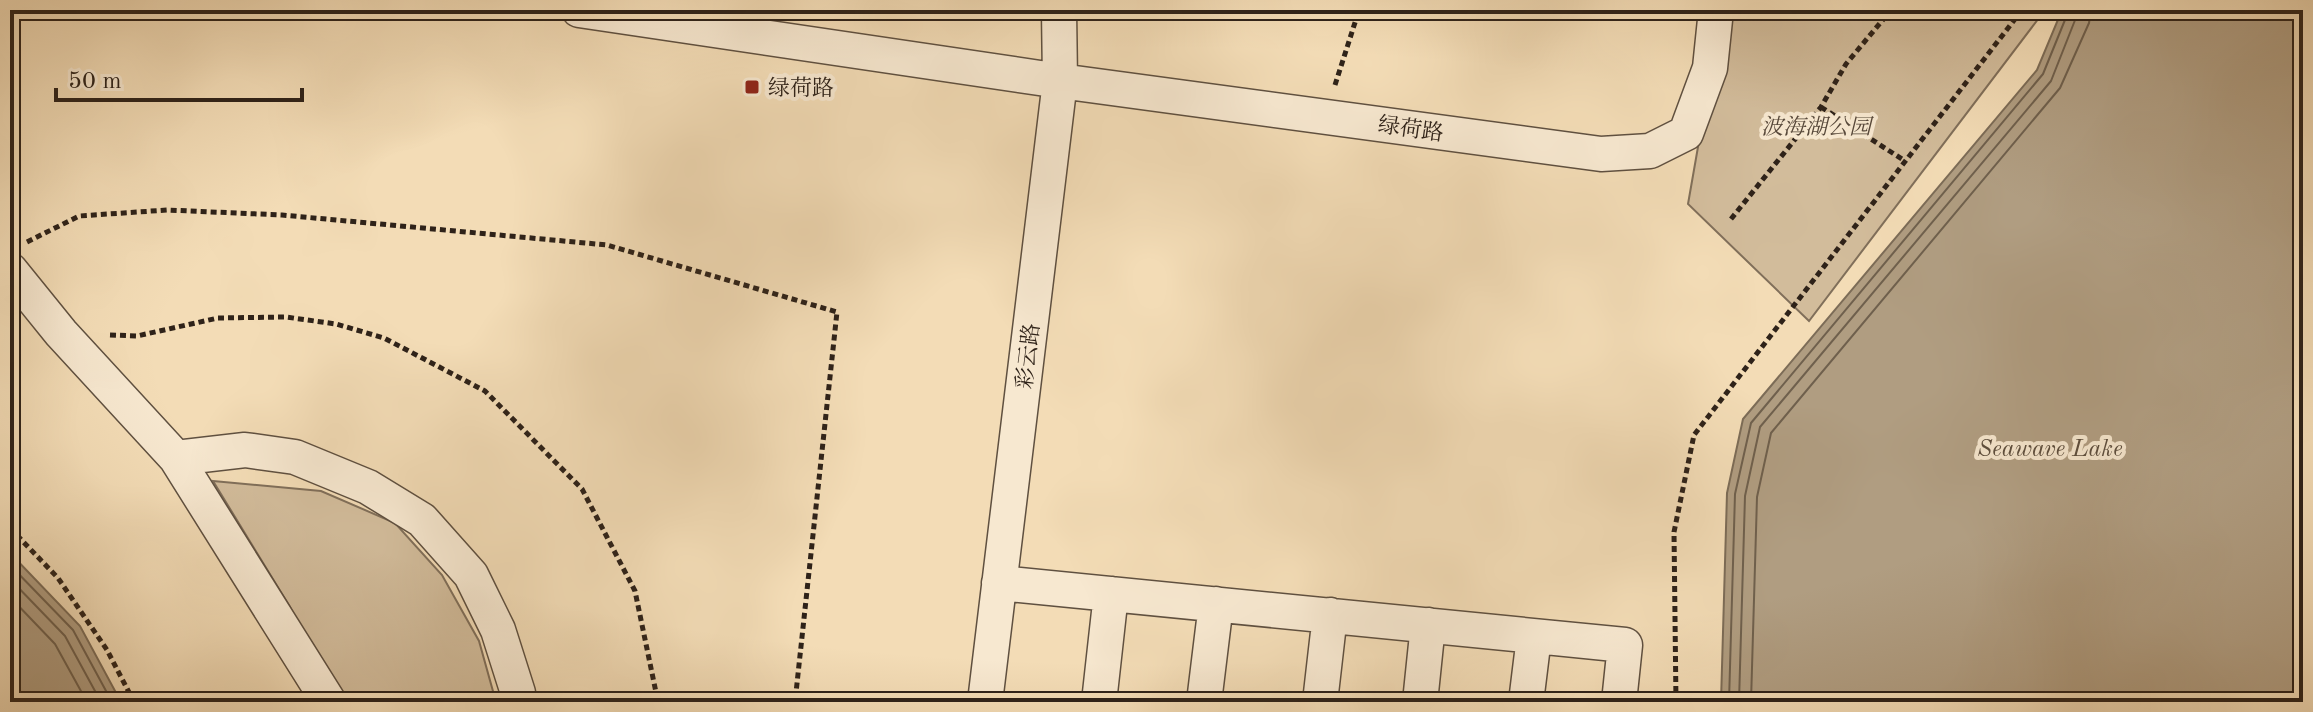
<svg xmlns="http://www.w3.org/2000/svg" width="2313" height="712" font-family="'Old Standard TT','Noto Serif SC',serif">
  <rect width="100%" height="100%" fill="#f3dcb6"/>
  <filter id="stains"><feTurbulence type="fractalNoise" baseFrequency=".0025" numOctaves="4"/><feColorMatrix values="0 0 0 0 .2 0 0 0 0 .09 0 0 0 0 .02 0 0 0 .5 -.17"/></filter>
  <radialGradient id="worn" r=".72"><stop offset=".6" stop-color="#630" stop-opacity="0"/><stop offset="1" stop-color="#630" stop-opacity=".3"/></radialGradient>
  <path fill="#d2bc9b" stroke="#806f5a" stroke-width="2" d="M1722 10H2045L1809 321 1688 204Z
    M213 481 321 491 395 523 442 575 479 641 496 702H335L290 607Z"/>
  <path fill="#b09d81" stroke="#7c6c57" stroke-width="2" d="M2062 10H2303V702H1721L1727 493 1743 419 2037 70Z
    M10 553 80 626 121 702H10Z"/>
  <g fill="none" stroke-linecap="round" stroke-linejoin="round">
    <path stroke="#6f604d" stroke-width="2" d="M10 565 73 630 112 702
      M10 579 65 636 101 702
      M10 597 55 644 87 702
      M1729 702 1735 494 1751 423 2043 74 2069 10
      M1739 702 1745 496 1760 427 2051 81 2079 10
      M1751 702 1757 497 1771 433 2060 88 2089 23 2091 10"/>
    <g stroke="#5f5040" stroke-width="37">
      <path id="minor" d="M579 10 1060 81 1601 154 1650 151 1686 133 1710 68 1716 10
        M10 270 61 333 176 458 329 702
        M176 458 245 450 295 457 368 487 422 520 471 575 498 630 518 693V702
        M999 583 1625 645 1619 702
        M985 702 1060 81 1059 10
        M1099 702 1111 594
        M1204 702 1216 604
        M1320 702 1330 615
        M1420 702 1428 625
        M1526 702 1534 637"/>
    </g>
    <path stroke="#2e2219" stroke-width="5" stroke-dasharray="6 4" stroke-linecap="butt" d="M1748 16 1773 10
      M1335 85 1359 10
      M1821 107 1905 161
      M1731 219 1821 107 1846 64 1891 10
      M27 242 79 216 167 210 282 215 607 245 837 312 795 702
      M110 335 137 336 218 318 286 317 336 324 384 338 485 391 582 489 635 591 658 702
      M10 528 58 578 107 650 134 702
      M1676 702 1674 532 1694 435 2022 10"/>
    <use href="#minor" stroke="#f7e8d0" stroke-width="34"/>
  </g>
  <rect fill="#8f2418" stroke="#f7e8d0" stroke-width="3" x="744" y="79" width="16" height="16" rx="4"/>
  <g text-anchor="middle" stroke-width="8" stroke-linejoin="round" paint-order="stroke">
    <g font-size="22" fill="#2e2219" stroke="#f7e8d0" text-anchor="start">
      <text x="768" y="95">绿荷路</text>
    </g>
    <g font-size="22" font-style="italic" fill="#57483a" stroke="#f7e8d0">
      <text x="1816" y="134">波海湖公园</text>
    </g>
    <g font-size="22" fill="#2e2219" stroke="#f7e8d0">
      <text transform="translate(1411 128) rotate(8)" y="8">绿荷路</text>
      <text transform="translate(1027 356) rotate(-83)" y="8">彩云路</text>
    </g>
    <g font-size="24" font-style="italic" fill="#5c4d3d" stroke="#f7e8d0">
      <text x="2050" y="456">Seawave Lake</text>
    </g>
  </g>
  <rect width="2313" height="712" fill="none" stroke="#f3dcb6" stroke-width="40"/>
  <rect x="12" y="12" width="2289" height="688" fill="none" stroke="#2e2219" stroke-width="4"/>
  <rect x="20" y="20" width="2273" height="672" fill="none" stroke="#2e2219" stroke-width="2"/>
  <path d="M56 88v12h246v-12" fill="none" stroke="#2e2219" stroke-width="4"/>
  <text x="68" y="88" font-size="24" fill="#2e2219" stroke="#f7e8d0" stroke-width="6" paint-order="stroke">50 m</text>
  <rect width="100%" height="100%" filter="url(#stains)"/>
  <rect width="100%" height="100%" fill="url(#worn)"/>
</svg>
